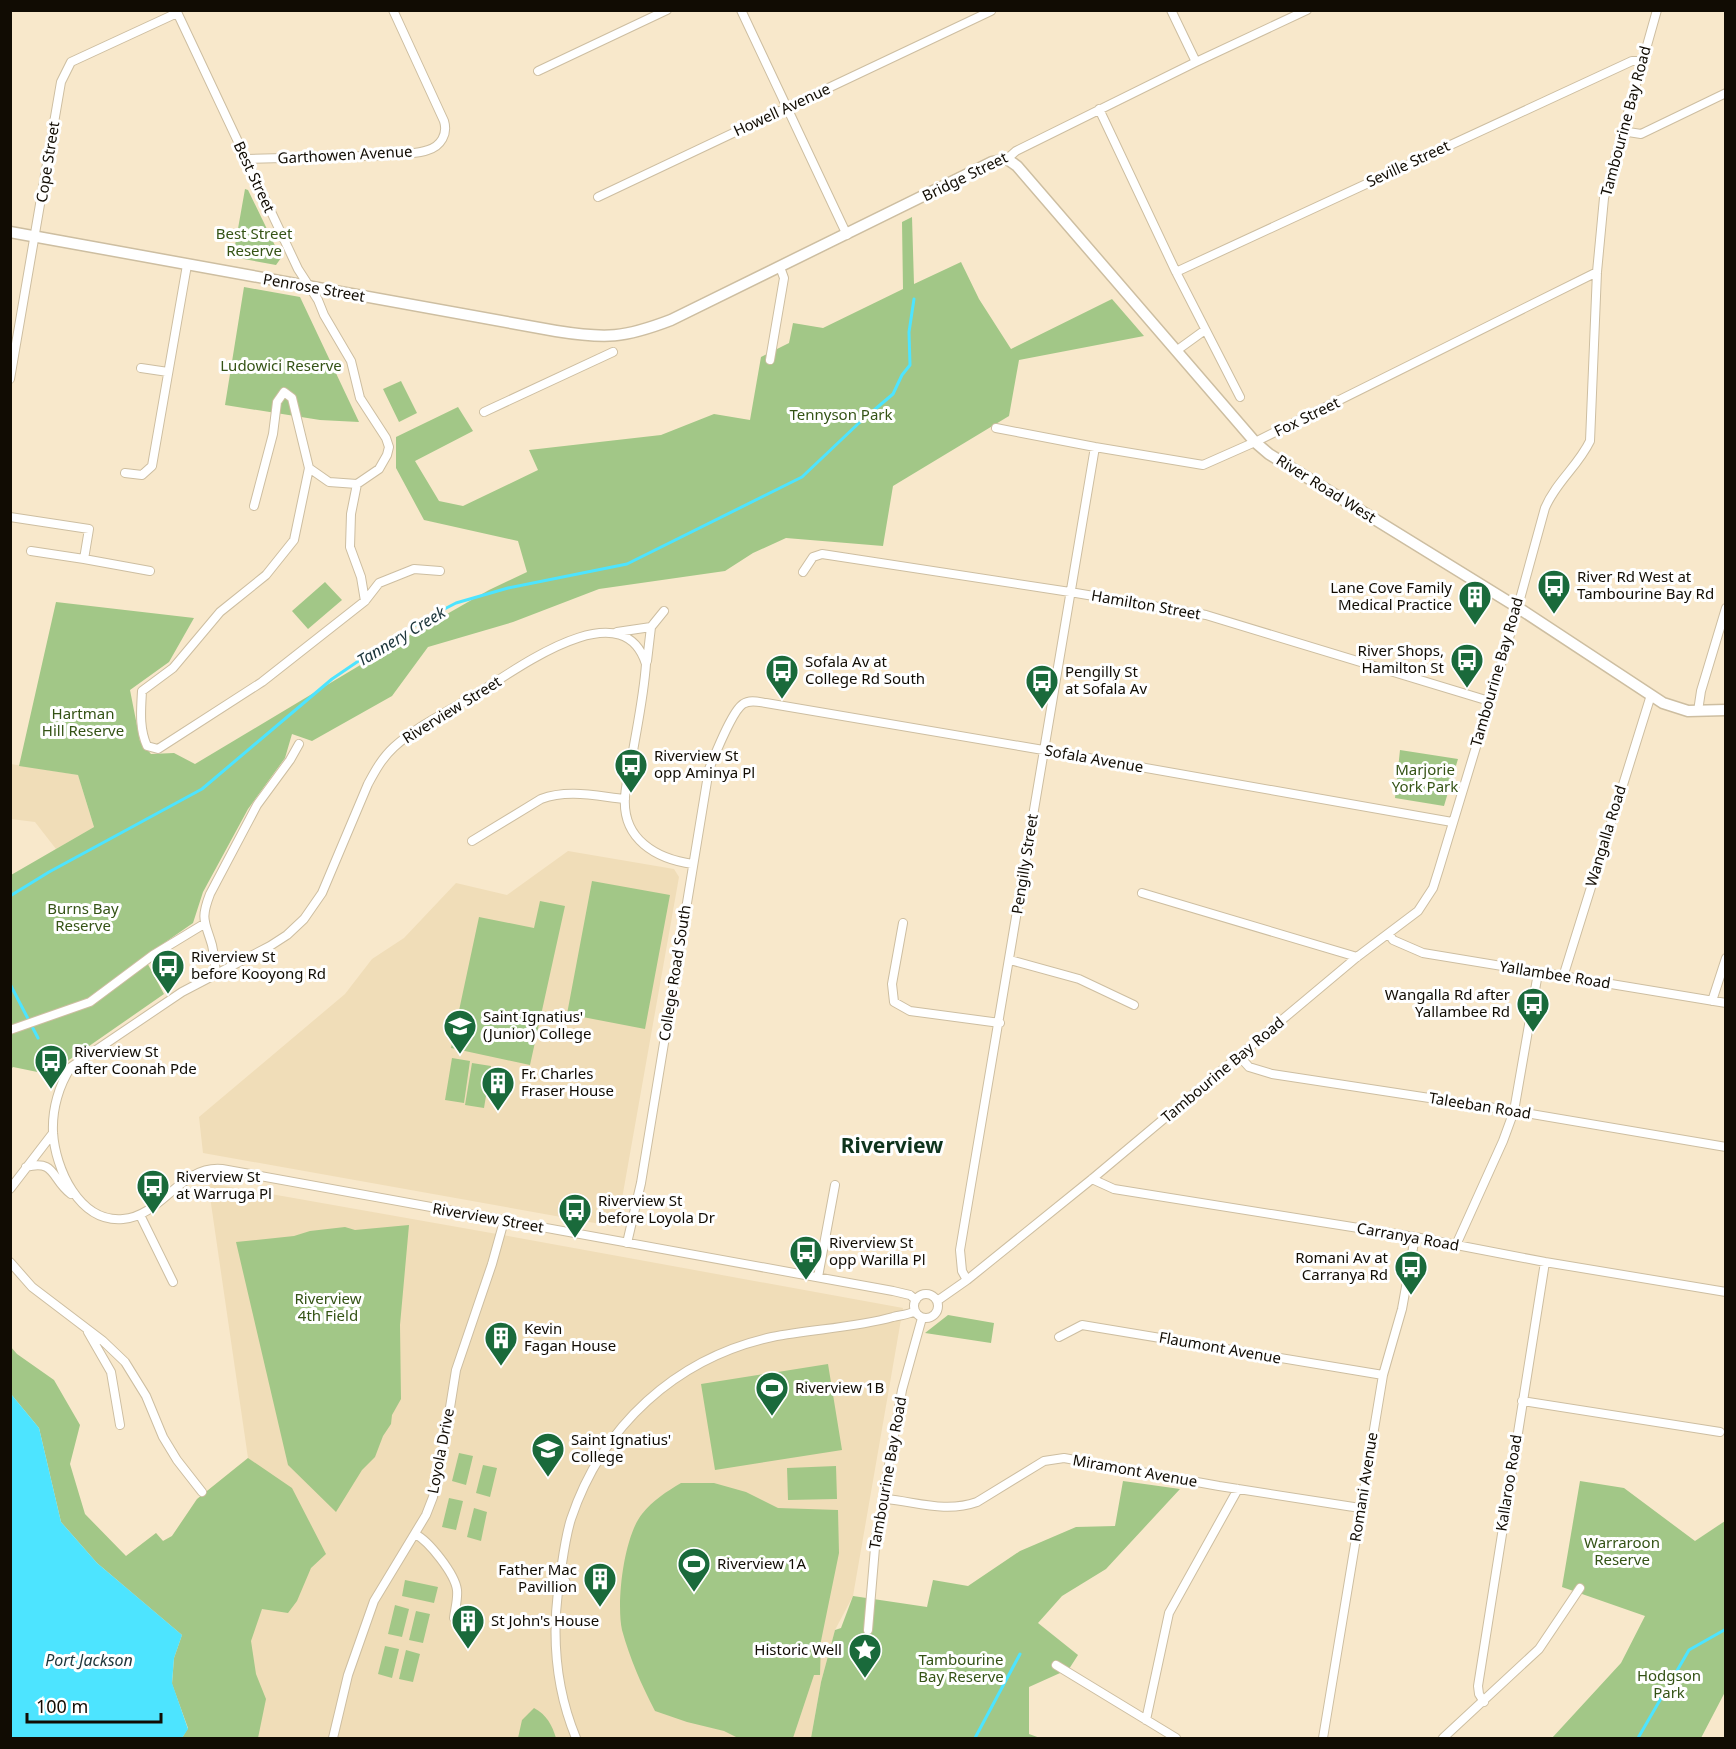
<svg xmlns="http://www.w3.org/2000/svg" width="1736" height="1749" font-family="'Noto Sans',sans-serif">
  <rect width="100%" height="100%" fill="#f8e8cb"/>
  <path fill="#f0ddb8" d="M11 764 78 775 94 827 56 849 35 822 11 819Z
    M568 851 674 869 679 877 617 1227 203 1153 199 1117 345 994 372 959 404 938 456 883 507 895Z
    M208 1183 497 1234 903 1308 853 1596 835 1630 821 1682 811 1738H182L188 1728 172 1684 174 1658 121 1584 126 1556 156 1533 163 1541 172 1536 197 1499 248 1458Z"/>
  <path fill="#a2c787" d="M245 189 248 190 281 258 276 265 233 257Z
    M912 217 914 284 961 262 979 299 1011 349 1112 299 1144 336 1019 360 1009 416 893 486 883 546 786 538 753 553 725 571 599 589 513 622 428 647 392 696 312 741 292 734 285 758 248 809 203 892 193 923 144 957 164 994 69 1060 57 1076 13 1067 11 1069V875L94 827 78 775 19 766 56 602 194 618 169 662 130 690 140 741 151 754 174 753 195 764 412 634 489 590 527 572 518 541 424 520 396 468V437L458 407 473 431 415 461 439 501 463 506 538 470 529 450 661 435 714 414 750 420 761 357 789 343 793 323 823 328 903 289 902 222Z
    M244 287 300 297 359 422 320 420 225 405Z
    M401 381 417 413 399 422 383 389Z
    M325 582 342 600 308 629 292 611Z
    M1400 750 1458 759 1444 806 1395 798Z
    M592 881 670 895 645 1029 567 1014Z
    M540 901 565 906 530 1065 451 1048 479 917 534 928Z
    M452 1058 470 1061 464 1103 445 1100Z
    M472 1063 491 1066 484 1108 465 1105Z
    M409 1225 400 1325 401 1399 392 1415 391 1424 383 1436 375 1457 362 1470 336 1512 288 1465 236 1242 294 1236 310 1231 345 1227 355 1230Z
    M948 1315 994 1323 991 1343 925 1333Z
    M10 1346 17 1354 54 1380 80 1425 70 1464 85 1514 126 1556 156 1533 163 1541 172 1536 197 1499 248 1458 292 1488 326 1554 311 1568 297 1601 288 1613 262 1609 251 1641 256 1674 266 1699 258 1738H182L188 1728 172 1684 174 1658 182 1635 97 1563 61 1522 39 1428 11 1394Z
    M828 1364 842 1450 715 1470 701 1384Z
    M459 1453 473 1456 466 1485 452 1481Z
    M483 1465 497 1468 490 1497 476 1493Z
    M836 1466 837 1499 788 1500 787 1468Z
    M1123 1481 1180 1489 1106 1569 1062 1596 1038 1623 1078 1655 1069 1669 1029 1687V1734L1040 1738H811L821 1682 835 1630 841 1628 853 1596 927 1607 933 1580 968 1586 1020 1551 1076 1527 1115 1526Z
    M1580 1481 1624 1488 1695 1541 1725 1521V1692L1701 1738H1552L1621 1663 1645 1616 1562 1587Z
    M681 1483H714L746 1492 778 1508 838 1510 839 1553 821 1641 820 1675H814L793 1738H738L724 1731 687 1722 655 1711C641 1684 630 1659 622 1630 616 1602 624 1536 642 1514 653 1500 666 1492 681 1483Z
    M449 1498 463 1501 456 1530 442 1527Z
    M474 1508 487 1512 481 1541 467 1537Z
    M405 1580 438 1587 434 1603 402 1596Z
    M395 1605 409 1609 402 1637 388 1634Z
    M416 1611 430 1614 423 1643 409 1640Z
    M385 1646 399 1649 392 1678 378 1674Z
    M406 1650 420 1654 413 1682 399 1679Z
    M534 1708C547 1715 552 1725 556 1738H518L522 1720Z"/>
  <path fill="#4de4ff" d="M11 1394 39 1428 61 1522 97 1563 182 1635 174 1658 172 1683 188 1729 182 1738H11Z"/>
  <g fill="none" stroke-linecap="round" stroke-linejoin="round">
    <path stroke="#4de4ff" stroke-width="3" d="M10 896 49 872 202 789 332 679 382 645 425 619 456 603 508 588 627 564 802 477 860 422 893 394 902 375 910 365 909 332 914 299
      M10 984 38 1038
      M975 1738 1020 1654
      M1638 1738 1689 1650 1726 1629"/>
    <g stroke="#cdbea1" stroke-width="10">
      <path id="street" d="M176 10 298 269 318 300 324 315 351 361 360 398 386 438 389 447 387 455 379 469 357 484 351 514 350 547 361 577 365 601
        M741 10 847 235
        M1171 10 1196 62
        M538 71 667 10
        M1099 109 1176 272 1240 397
        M1622 131 1641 134 1726 93
        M246 159C285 158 324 157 363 156 381 155 411 156 428 150 441 146 448 134 444 121L393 10
        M1007 159 1016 151 1196 62 1307 10
        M598 197 991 11
        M1176 272 1632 61H1642
        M1176 351 1205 330
        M770 360 784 278 780 267
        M141 368 168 372
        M10 379 61 82 71 62 177 13
        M484 412 613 352
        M996 428 1095 447 1203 465 1255 442 1597 272
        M309 468 329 482 357 484
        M125 473 142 475 152 466 187 265
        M254 506 273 434 277 402 284 392 292 398 309 468 294 540 266 575 220 612 173 668 142 691C141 710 139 728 147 746L158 749 262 682 365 601 379 583 414 569 440 571
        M10 517 89 529 84 559 150 571
        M31 551 84 559
        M803 572 813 557 822 554 1070 592 1206 615 1489 701
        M651 627 664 611
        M617 632 651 627 647 661
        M1698 711 1701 691 1726 608
        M472 841 541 799C568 789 596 796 625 799
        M693 864C656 859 622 839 625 797 626 782 630 766 633 751 638 722 644 693 646 664 622 588 513 672 475 695 449 711 417 726 394 747 382 758 375 771 368 784L322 893 304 919 287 935 270 946 182 992 71 1067C59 1085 52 1109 53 1132 55 1168 79 1223 123 1219 162 1216 181 1165 222 1169L893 1291 910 1295 916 1300
        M1142 893 1357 957
        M903 923 892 984 894 1002 910 1011 1000 1023
        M1389 934 1393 940 1423 953 1726 1003
        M1010 960 1079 979 1134 1005
        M216 974C215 964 214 954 212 945 205 921 200 920 210 894L257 805 290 760 299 744
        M1563 977 1651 695
        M1712 1001 1726 958
        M10 1030 90 1002 153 955 204 924
        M1240 1057 1249 1067 1272 1074 1508 1110 1726 1147
        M26 1167C56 1159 51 1179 71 1194
        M1092 1179 1114 1189 1415 1237 1545 1262 1726 1292
        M10 1189 53 1133
        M140 1215 173 1282
        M627 1243 641 1183 709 769C715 755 732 711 743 704 750 699 759 702 766 703L1055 752 1452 822
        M1456 1245 1503 1141 1514 1111 1538 973
        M10 1262 32 1287 103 1341 125 1362 146 1396 163 1437 177 1460 202 1492
        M818 1277 835 1185
        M967 1280 962 1271 960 1250 1095 447
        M914 1306a12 12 0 1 1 24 0a12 12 0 1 1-24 0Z
        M937 1301 967 1280 1092 1179 1357 957 1418 911 1433 888 1439 869 1512 628 1545 508C1556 482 1578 466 1590 441L1597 272 1604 198 1657 10
        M88 1332 111 1372 120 1425
        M1059 1337 1082 1325 1383 1375
        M1522 1401 1720 1432
        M886 1499C917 1502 946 1513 977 1502L1044 1461 1064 1458 1219 1486 1360 1508
        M415 1534C429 1541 455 1574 457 1590 458 1599 455 1609 454 1618
        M552 1584a7 7 0 1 1 14 0a7 7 0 1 1-14 0Z
        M560 1577C563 1558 565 1538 571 1519 602 1426 676 1358 772 1337 812 1329 854 1328 893 1317 901 1315 908 1315 915 1311
        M558 1591C552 1641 557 1692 576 1738
        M868 1630 876 1536 886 1499V1482L902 1390 922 1318
        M1056 1665 1176 1738
        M1484 1702 1479 1694 1478 1686 1545 1262
        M1146 1720 1169 1613 1238 1489
        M333 1738 348 1675 374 1601 426 1515 433 1497 444 1445 456 1370 492 1264 504 1221
        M1323 1738 1383 1375 1402 1309 1415 1237
        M1443 1738 1539 1649 1580 1588"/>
    </g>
    <g stroke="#cdbea1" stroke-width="13">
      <path id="secondary" d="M10 232 556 331C606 339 624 338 671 320L992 162 1007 159 1017 166 1255 442 1269 454 1517 607 1663 703 1688 711 1726 710"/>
    </g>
    <use href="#street" stroke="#fff" stroke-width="8"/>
    <use href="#secondary" stroke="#fff" stroke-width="10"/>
  </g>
  <defs>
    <g id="bus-pin" transform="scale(1.725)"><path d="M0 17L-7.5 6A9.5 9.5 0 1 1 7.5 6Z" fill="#1a6a3b" stroke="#fff"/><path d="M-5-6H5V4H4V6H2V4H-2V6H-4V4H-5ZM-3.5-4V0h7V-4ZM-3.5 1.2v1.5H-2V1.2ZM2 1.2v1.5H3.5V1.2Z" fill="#fff"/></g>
    <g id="building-pin" transform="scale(1.725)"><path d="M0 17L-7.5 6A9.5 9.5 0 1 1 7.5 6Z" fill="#1a6a3b" stroke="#fff"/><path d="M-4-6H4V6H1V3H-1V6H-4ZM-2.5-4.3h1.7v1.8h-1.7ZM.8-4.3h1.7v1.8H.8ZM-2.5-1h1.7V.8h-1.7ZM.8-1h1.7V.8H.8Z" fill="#fff"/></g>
    <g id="school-pin" transform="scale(1.725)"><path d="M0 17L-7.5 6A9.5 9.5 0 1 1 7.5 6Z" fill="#1a6a3b" stroke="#fff"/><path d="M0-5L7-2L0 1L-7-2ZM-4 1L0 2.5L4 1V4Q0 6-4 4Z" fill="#fff"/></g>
    <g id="stadium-pin" transform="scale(1.725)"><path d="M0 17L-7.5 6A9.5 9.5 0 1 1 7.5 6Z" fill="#1a6a3b" stroke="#fff"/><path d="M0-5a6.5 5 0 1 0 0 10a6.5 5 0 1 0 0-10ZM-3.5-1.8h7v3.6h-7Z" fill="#fff"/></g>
    <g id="sight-pin" transform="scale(1.725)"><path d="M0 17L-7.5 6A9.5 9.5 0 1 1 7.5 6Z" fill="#1a6a3b" stroke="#fff"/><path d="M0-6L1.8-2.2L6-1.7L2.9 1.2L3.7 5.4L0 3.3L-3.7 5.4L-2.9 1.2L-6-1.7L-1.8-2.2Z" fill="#fff"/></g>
  </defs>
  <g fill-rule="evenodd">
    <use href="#bus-pin" x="1554" y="586"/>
    <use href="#building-pin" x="1475" y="597"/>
    <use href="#bus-pin" x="1467" y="660"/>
    <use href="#bus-pin" x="782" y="671"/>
    <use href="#bus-pin" x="1042" y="681"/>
    <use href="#bus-pin" x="631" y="765"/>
    <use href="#bus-pin" x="168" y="966"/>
    <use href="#bus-pin" x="1533" y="1004"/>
    <use href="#school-pin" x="460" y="1026"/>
    <use href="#bus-pin" x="51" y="1061"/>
    <use href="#building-pin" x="498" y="1083"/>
    <use href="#bus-pin" x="153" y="1186"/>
    <use href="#bus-pin" x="575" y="1210"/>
    <use href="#bus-pin" x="806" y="1252"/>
    <use href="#bus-pin" x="1411" y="1267"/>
    <use href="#building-pin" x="501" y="1338"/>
    <use href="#stadium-pin" x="772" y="1388"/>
    <use href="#school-pin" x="548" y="1449"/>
    <use href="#stadium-pin" x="694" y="1564"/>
    <use href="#building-pin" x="600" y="1579"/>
    <use href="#building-pin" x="468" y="1621"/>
    <use href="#sight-pin" x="865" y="1650"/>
  </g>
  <g text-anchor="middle" stroke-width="6" stroke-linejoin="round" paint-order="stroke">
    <g font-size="15" fill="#110c03" stroke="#fff">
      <text transform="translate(782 110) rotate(-25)" y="5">Howell Avenue</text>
      <text transform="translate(1626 121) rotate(-75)" y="5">Tambourine Bay Road</text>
      <text transform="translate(345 155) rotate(-3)" y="5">Garthowen Avenue</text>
      <text transform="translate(48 162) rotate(-81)" y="5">Cope Street</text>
      <text transform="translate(1408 164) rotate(-25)" y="5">Seville Street</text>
      <text transform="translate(254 177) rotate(65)" y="5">Best Street</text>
      <text transform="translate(965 177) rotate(-26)" y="5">Bridge Street</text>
      <text transform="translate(314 288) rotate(10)" y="5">Penrose Street</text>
      <text transform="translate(1307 417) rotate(-26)" y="5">Fox Street</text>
      <text transform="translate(1326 489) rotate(32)" y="5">River Road West</text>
      <text transform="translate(1146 605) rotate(10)" y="5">Hamilton Street</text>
      <text transform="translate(1497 672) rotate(-74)" y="5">Tambourine Bay Road</text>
      <text transform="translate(452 710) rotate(-32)" y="5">Riverview Street</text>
      <text transform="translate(1094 759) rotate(10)" y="5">Sofala Avenue</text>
      <text transform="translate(1606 836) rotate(-73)" y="5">Wangalla Road</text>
      <text transform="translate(1025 864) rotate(-81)" y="5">Pengilly Street</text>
      <text transform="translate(675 973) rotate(-81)" y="5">College Road South</text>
      <text transform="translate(1555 975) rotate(9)" y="5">Yallambee Road</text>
      <text transform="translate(1223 1070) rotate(-40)" y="5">Tambourine Bay Road</text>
      <text transform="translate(1480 1106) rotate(9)" y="5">Taleeban Road</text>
      <text transform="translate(488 1218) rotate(10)" y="5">Riverview Street</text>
      <text transform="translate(1408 1237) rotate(10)" y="5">Carranya Road</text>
      <text transform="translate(1220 1348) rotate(10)" y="5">Flaumont Avenue</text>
      <text transform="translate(441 1451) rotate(-79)" y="5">Loyola Drive</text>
      <text transform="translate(1135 1471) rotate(10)" y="5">Miramont Avenue</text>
      <text transform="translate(888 1473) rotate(-80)" y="5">Tambourine Bay Road</text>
      <text transform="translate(1509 1483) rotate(-81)" y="5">Kallaroo Road</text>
      <text transform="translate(1364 1487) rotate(-81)" y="5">Romani Avenue</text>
    </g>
    <g font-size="15" fill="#345315" stroke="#fff">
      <text x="254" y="239">Best Street<tspan x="254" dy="17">Reserve</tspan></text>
      <text x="281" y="371">Ludowici Reserve</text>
      <text x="841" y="420">Tennyson Park</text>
      <text x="83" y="719">Hartman<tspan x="83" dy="17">Hill Reserve</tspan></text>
      <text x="1425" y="775">Marjorie<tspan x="1425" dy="17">York Park</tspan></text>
      <text x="83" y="914">Burns Bay<tspan x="83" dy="17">Reserve</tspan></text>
      <text x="328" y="1304">Riverview<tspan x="328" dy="17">4th Field</tspan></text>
      <text x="1622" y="1548">Warraroon<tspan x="1622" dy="17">Reserve</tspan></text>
      <text x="961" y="1665">Tambourine<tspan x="961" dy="17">Bay Reserve</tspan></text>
      <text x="1669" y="1681">Hodgson<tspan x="1669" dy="17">Park</tspan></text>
    </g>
    <g font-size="15" fill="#110c03" stroke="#fff" text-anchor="start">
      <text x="1577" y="582">River Rd West at<tspan x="1577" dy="17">Tambourine Bay Rd</tspan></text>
      <text x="1452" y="593" text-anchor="end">Lane Cove Family<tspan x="1452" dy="17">Medical Practice</tspan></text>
      <text x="1444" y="656" text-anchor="end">River Shops,<tspan x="1444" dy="17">Hamilton St</tspan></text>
      <text x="805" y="667">Sofala Av at<tspan x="805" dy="17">College Rd South</tspan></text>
      <text x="1065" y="677">Pengilly St<tspan x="1065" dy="17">at Sofala Av</tspan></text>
      <text x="654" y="761">Riverview St<tspan x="654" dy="17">opp Aminya Pl</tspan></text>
      <text x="191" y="962">Riverview St<tspan x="191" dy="17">before Kooyong Rd</tspan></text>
      <text x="1510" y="1000" text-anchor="end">Wangalla Rd after<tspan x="1510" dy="17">Yallambee Rd</tspan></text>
      <text x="483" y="1022">Saint Ignatius'<tspan x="483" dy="17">(Junior) College</tspan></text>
      <text x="74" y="1057">Riverview St<tspan x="74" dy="17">after Coonah Pde</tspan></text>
      <text x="521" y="1079">Fr. Charles<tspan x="521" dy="17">Fraser House</tspan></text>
      <text x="176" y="1182">Riverview St<tspan x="176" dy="17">at Warruga Pl</tspan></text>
      <text x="598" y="1206">Riverview St<tspan x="598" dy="17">before Loyola Dr</tspan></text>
      <text x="829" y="1248">Riverview St<tspan x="829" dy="17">opp Warilla Pl</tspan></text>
      <text x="1388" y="1263" text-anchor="end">Romani Av at<tspan x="1388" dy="17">Carranya Rd</tspan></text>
      <text x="524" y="1334">Kevin<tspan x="524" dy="17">Fagan House</tspan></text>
      <text x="795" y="1393">Riverview 1B</text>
      <text x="571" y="1445">Saint Ignatius'<tspan x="571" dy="17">College</tspan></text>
      <text x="717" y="1569">Riverview 1A</text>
      <text x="577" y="1575" text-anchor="end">Father Mac<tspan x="577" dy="17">Pavillion</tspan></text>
      <text x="491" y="1626">St John's House</text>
      <text x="842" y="1655" text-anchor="end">Historic Well</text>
    </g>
    <g font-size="16" font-style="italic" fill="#1d363b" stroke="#fff">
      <text transform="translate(401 636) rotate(-31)" y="6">Tannery Creek</text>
      <text x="89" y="1666">Port Jackson</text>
    </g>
    <g font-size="21" font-weight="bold" fill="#0f341d" stroke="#fff">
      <text x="892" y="1153">Riverview</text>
    </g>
  </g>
  <rect width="1736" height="1749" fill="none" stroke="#110c03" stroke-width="24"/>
  <path d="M27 1713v9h134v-9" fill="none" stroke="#110c03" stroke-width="3"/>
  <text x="36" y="1713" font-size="18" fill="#110c03" stroke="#ffffff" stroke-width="4.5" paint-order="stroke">100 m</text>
</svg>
